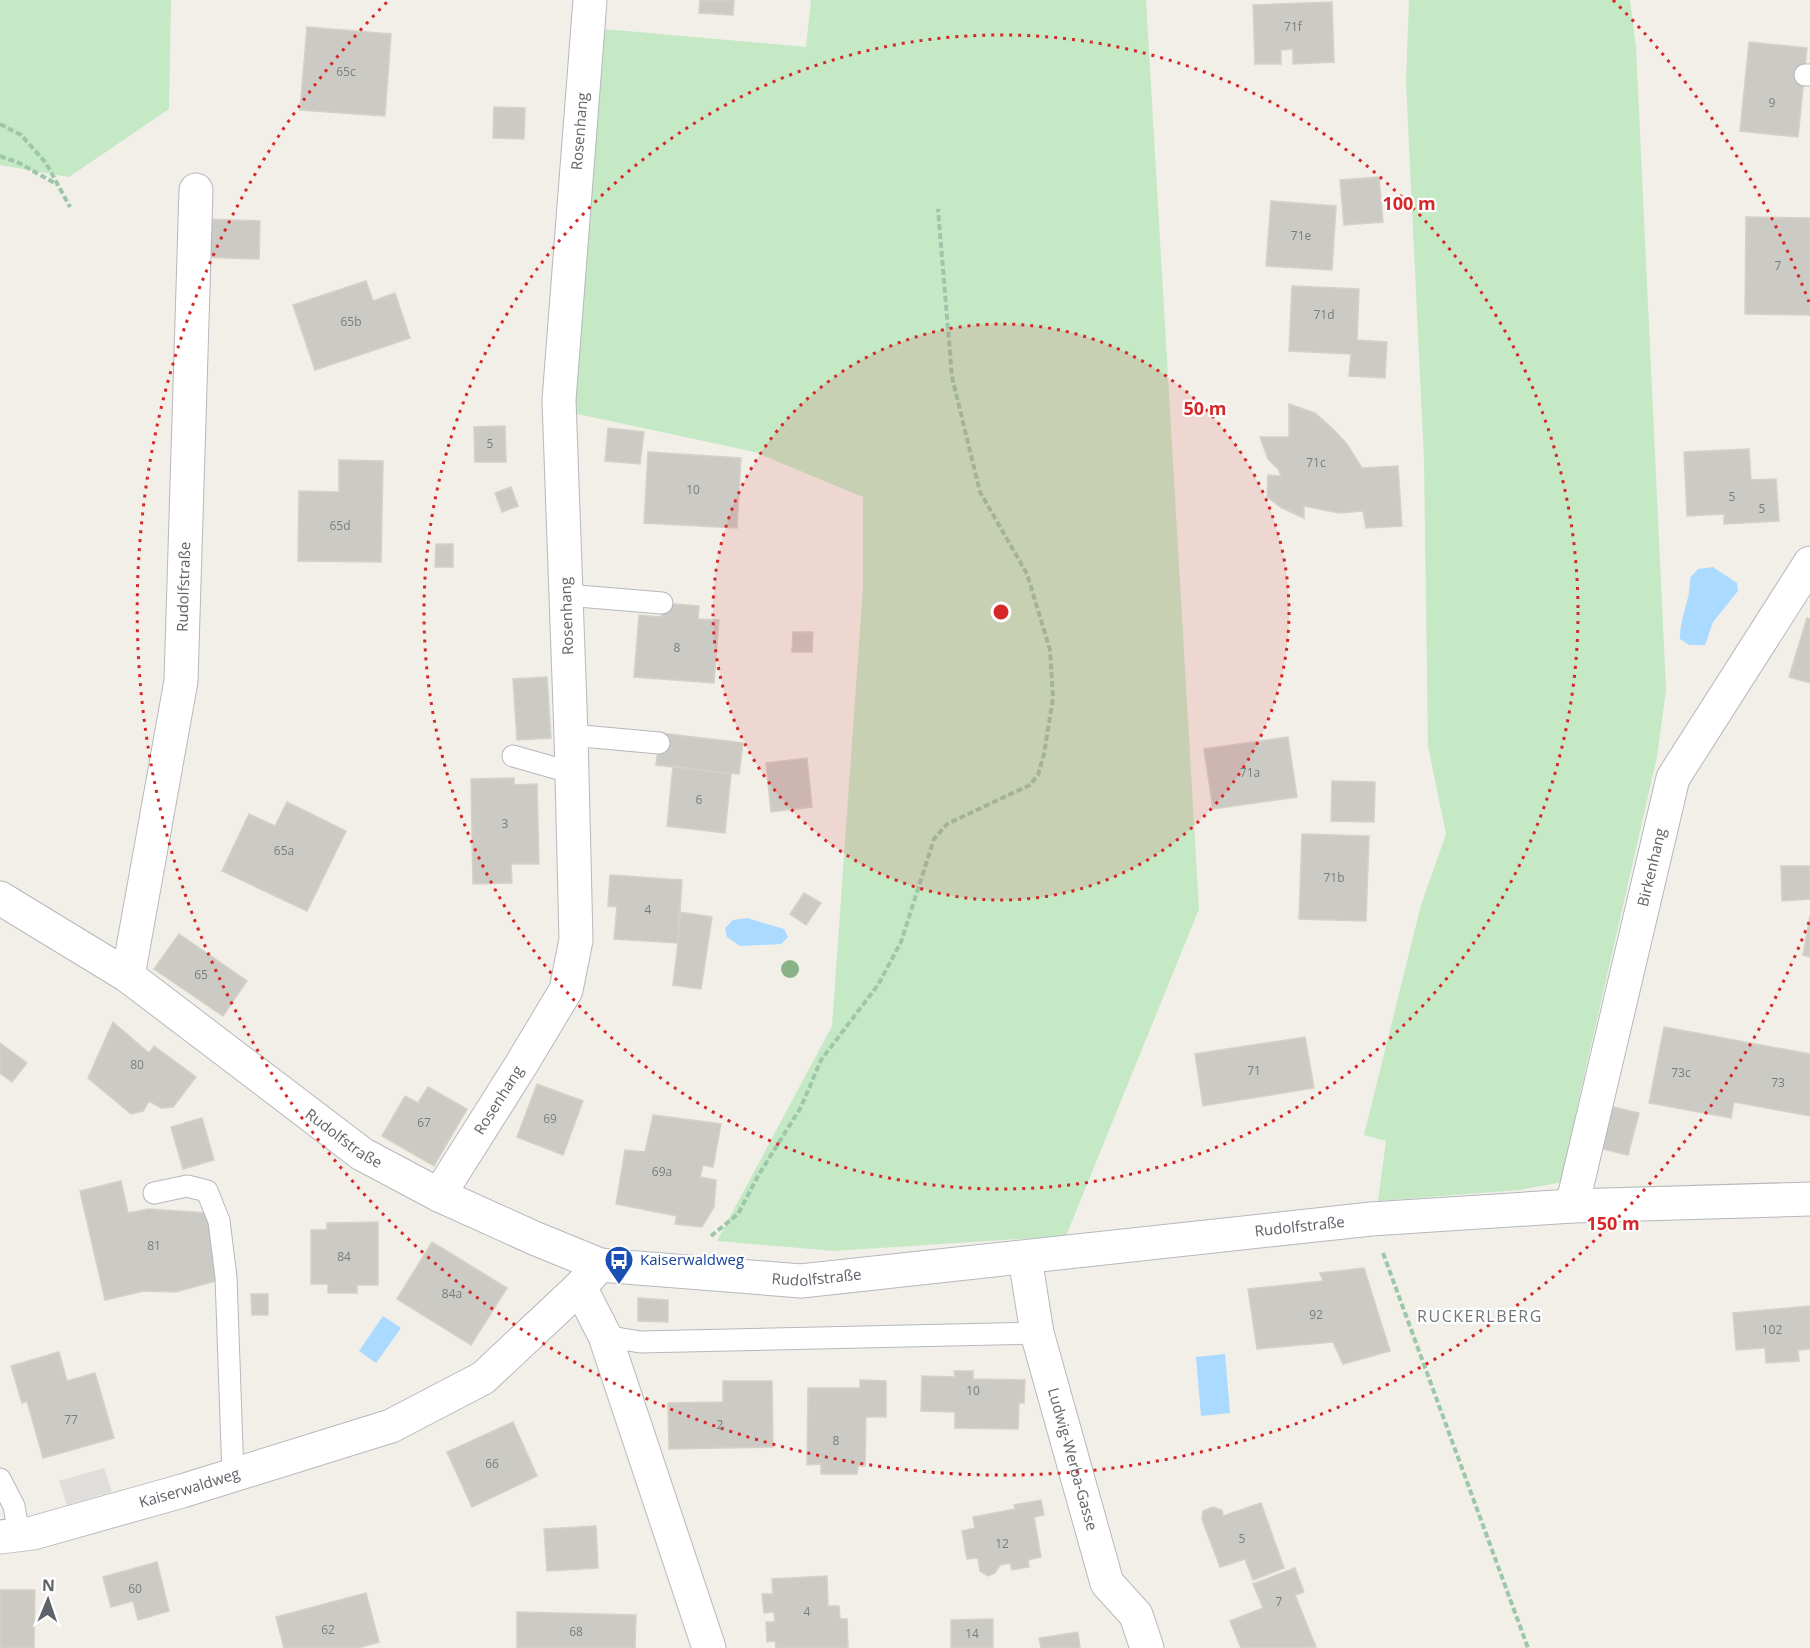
<svg xmlns="http://www.w3.org/2000/svg" width="1810" height="1648" font-family="'Open Sans',sans-serif">
  <rect width="100%" height="100%" fill="#f1efe8"/>
  <path fill="#e0deda" d="M104 1468 112 1492 67 1505 59 1481Z"/>
  <path fill="#c5e8c5" d="M0 0H171L169 109 69 177 0 165Z
    M811 0H1146L1199 909 1066 1236 834 1251 717 1241 832 1026 863 587V497L755 452 573 413 604 29 806 47Z
    M1409 0H1630L1636 48 1666 690 1657 757 1579 1098 1564 1182 1519 1190 1378 1201 1386 1141 1364 1135 1421 905 1446 834 1428 746 1424 460 1406 82Z"/>
  <path fill="#aadaff" d="M1713 567 1737 583 1738 591 1713 622 1705 645H1689L1680 639C1679 618 1691 600 1690 578L1698 569Z
    M747 918 784 929 788 937 781 944 740 946 727 937 725 928 733 920Z
    M383 1316 401 1328 376 1363 359 1351Z
    M1225 1354 1230 1413 1201 1416 1196 1357Z"/>
  <path fill="#cccac5" stroke="#d6d1c6" stroke-width="1.5" d="M700 0H734L733 15 699 13Z
    M1332 2 1334 62 1293 64V49L1281 50V64H1255L1253 5Z
    M307 27 391 34 385 116 300 110Z
    M1749 42 1807 48 1798 137 1740 131Z
    M494 107 525 108 524 139 493 138Z
    M1379 177 1383 222 1344 225 1340 180Z
    M1271 201 1336 206 1332 270 1266 266Z
    M1746 217 1810 218V315L1745 314Z
    M202 219 260 221 259 259 201 257Z
    M366 281 373 301 395 293 410 338 315 370 293 305Z
    M1292 286 1359 289 1357 340 1387 342 1385 378 1349 376 1351 354 1289 351Z
    M1289 404 1315 413 1332 428 1347 444 1362 468 1398 466 1402 526 1366 528 1363 511 1339 513 1304 506V518L1282 508 1267 497 1268 475 1281 476 1278 469 1268 459 1260 437H1289Z
    M505 426 506 462H475L474 427Z
    M608 428 644 432 640 464 605 461Z
    M1749 449 1751 480 1776 479 1779 521 1724 524V514L1687 516 1684 452Z
    M648 452 741 458 737 528 644 523Z
    M339 460 383 461 381 562 298 561 299 491 339 492Z
    M511 487 518 506 502 512 495 493Z
    M436 544H453V567H435Z
    M662 603 699 606 698 619 719 620 714 683 634 677 639 615 661 617Z
    M1807 618 1810 619V683L1789 677Z
    M793 632H813L812 652H792Z
    M547 677 551 738 517 740 513 679Z
    M660 733 743 743 739 774 656 765Z
    M1288 737 1297 797 1213 809 1204 749Z
    M807 758 812 807 771 812 766 763Z
    M673 766 731 774 725 833 667 826Z
    M514 778V785L537 784 539 864H511L512 883 473 884 471 779Z
    M1332 781 1375 782 1374 822 1331 821Z
    M287 802 346 831 307 911 222 871 249 814 275 826Z
    M1302 834 1369 836 1366 921 1299 919Z
    M1781 866H1810V899L1782 901Z
    M610 875 682 880 678 943 614 939 617 907 608 906Z
    M804 893 821 903 806 925 790 914Z
    M679 912 712 917 701 989 673 985 678 943Z
    M1810 916V957L1803 955Z
    M179 934 247 981 223 1016 154 969Z
    M113 1022 149 1053 154 1046 196 1077 173 1107 161 1108 149 1101 143 1111 131 1114 88 1078Z
    M1664 1027 1810 1054V1116L1734 1102 1731 1118 1649 1103Z
    M1305 1037 1314 1088 1203 1106 1195 1054Z
    M0 1043 27 1063 12 1082 0 1073Z
    M537 1084 583 1101 563 1155 517 1137Z
    M428 1087 467 1109 434 1166 382 1136 405 1096 418 1103Z
    M1609 1106 1639 1113 1628 1155 1599 1148Z
    M653 1115 721 1124 713 1167 703 1165 700 1177 716 1180 714 1207 702 1227 675 1224 677 1216 616 1204 625 1150 645 1152Z
    M202 1118 214 1160 183 1169 171 1127Z
    M121 1181 128 1213 148 1209 208 1213 222 1279 176 1292 144 1291 105 1300 80 1191Z
    M378 1222V1285H357V1293H328V1284H311V1230H327V1223Z
    M432 1242 507 1288 471 1345 397 1299Z
    M1364 1268 1390 1351 1343 1364 1333 1342 1257 1349 1248 1289 1323 1281 1320 1273Z
    M251 1294H268V1315H252Z
    M638 1298 668 1300V1322L638 1321Z
    M1810 1306V1349L1798 1350 1799 1361 1766 1363 1765 1348 1736 1350 1733 1313Z
    M59 1352 67 1381 95 1373 114 1438 43 1458 27 1401 22 1403 11 1366Z
    M954 1371H973V1379L1025 1380 1024 1403H1019L1018 1429 955 1428V1412L921 1411 922 1376 955 1377Z
    M860 1380 886 1381V1417H866L865 1466H858L857 1474H821V1464L807 1465 808 1388H860Z
    M723 1381H772L773 1447 669 1449 668 1403 723 1402Z
    M513 1422 537 1476 472 1507 447 1452Z
    M1041 1500 1044 1515 1034 1517 1041 1557 1028 1560 1029 1567 1012 1570 1010 1563 1000 1565 995 1573 988 1576 980 1571 978 1558 967 1559 962 1531 975 1528 973 1517 1015 1509 1014 1505Z
    M1261 1503 1284 1568 1253 1580 1245 1559 1220 1567 1202 1519 1203 1511 1213 1507 1222 1510 1223 1516Z
    M596 1526 598 1568 547 1571 544 1529Z
    M157 1562 169 1611 138 1620 133 1601 111 1607 103 1577Z
    M1295 1568 1304 1592 1295 1595 1316 1647 1241 1648 1230 1621 1263 1608 1253 1584Z
    M827 1576 828 1606H839L840 1619H847L848 1648H776L775 1641 767 1642 766 1622H775L774 1612 764 1613 762 1594H773L772 1579Z
    M0 1590H35L34 1648H0Z
    M366 1593 379 1642 358 1648H284L276 1617Z
    M517 1612 636 1615 635 1648H517Z
    M993 1619V1648H951V1620Z
    M1078 1632 1080 1648H1041L1039 1638Z"/>
  <g fill="none" stroke-linecap="round" stroke-linejoin="round">
    <g stroke="#b5b8bc" stroke-width="23">
      <path id="lane" d="M1805 75H1810
        M566 595 662 603
        M571 735 659 743
        M513 756 555 768H572
        M154 1193 187 1186 207 1191 219 1221 226 1277 233 1475
        M605 1336 640 1342 1037 1333
        M0 1479 14 1506 19 1535"/>
    </g>
    <g stroke="#b5b8bc" stroke-width="35">
      <g id="street">
        <path id="s1" d="M0 898 128 976 362 1154 439 1195 534 1238 600 1265 801 1281 1371 1219 1572 1206 1810 1199"/>
        <path id="s2" d="M128 976 181 681 196 190"/>
        <path id="s3" d="M439 1195 521 1065 566 990 576 940 571 735 559 400 590 0"/>
        <path id="s4" d="M1572 1206 1673 778 1810 563"/>
        <path id="s5" d="M1025 1258 1037 1333 1107 1583 1136 1615 1147 1648"/>
        <path d="M580 1287 605 1336 709 1648"/>
        <path id="s6" d="M0 1537 33 1533 182 1491 391 1426 483 1378 580 1287 600 1265"/>
      </g>
    </g>
    <path stroke="#9cc7a9" stroke-width="4" stroke-dasharray="6 3" stroke-linecap="butt" d="M0 124 21 135 46 163 70 207
      M0 156 19 163 58 185
      M711 1236 738 1214 758 1176 801 1107 821 1060 878 985 901 942 934 839 947 824 1030 785 1038 775 1044 754 1053 698 1050 650 1027 574 980 492 952 377 938 209
      M1383 1253 1528 1648"/>
    <use href="#lane" stroke="#fff" stroke-width="21"/>
    <use href="#street" stroke="#fff" stroke-width="33"/>
  </g>
  <circle fill="#89b387" cx="790" cy="969" r="9"/>
  <circle cx="1001" cy="612" r="288" fill="#d62828" fill-opacity=".12"/>
  <g fill="none" stroke="#d62828" stroke-width="3" stroke-dasharray="3 6">
    <circle cx="1001" cy="612" r="288"/>
    <circle cx="1001" cy="612" r="577"/>
    <path d="M1809 922A865 865 0 1 1 389 0M1613 0A865 865 0 0 1 1809 302"/>
  </g>
  <defs>
    <g id="bus-pin" transform="scale(1.5)"><path d="M0 17L-7.5 6A9.5 9.5 0 1 1 7.5 6Z" fill="#1a4fb4" stroke="#fff"/><path d="M-5-6H5V4H4V6H2V4H-2V6H-4V4H-5ZM-3.5-4V0h7V-4ZM-3.5 1.2v1.5H-2V1.2ZM2 1.2v1.5H3.5V1.2Z" fill="#fff"/></g>
  </defs>
  <g fill-rule="evenodd">
    <use href="#bus-pin" x="619" y="1260"/>
  </g>
  <g text-anchor="middle" stroke-width="4.5" stroke-linejoin="round" paint-order="stroke">
    <g font-size="12" fill="#7a7d7f">
      <text x="1293" y="31">71f</text>
      <text x="346" y="76">65c</text>
      <text x="1772" y="107">9</text>
      <text x="1301" y="240">71e</text>
      <text x="1778" y="270">7</text>
      <text x="1324" y="319">71d</text>
      <text x="351" y="326">65b</text>
      <text x="490" y="448">5</text>
      <text x="1316" y="467">71c</text>
      <text x="693" y="494">10</text>
      <text x="1732" y="501">5</text>
      <text x="1762" y="513">5</text>
      <text x="340" y="530">65d</text>
      <text x="677" y="652">8</text>
      <text x="1250" y="777">71a</text>
      <text x="699" y="804">6</text>
      <text x="505" y="828">3</text>
      <text x="284" y="855">65a</text>
      <text x="1334" y="882">71b</text>
      <text x="648" y="914">4</text>
      <text x="201" y="979">65</text>
      <text x="137" y="1069">80</text>
      <text x="1254" y="1075">71</text>
      <text x="1681" y="1077">73c</text>
      <text x="1778" y="1087">73</text>
      <text x="550" y="1123">69</text>
      <text x="424" y="1127">67</text>
      <text x="662" y="1176">69a</text>
      <text x="154" y="1250">81</text>
      <text x="344" y="1261">84</text>
      <text x="452" y="1298">84a</text>
      <text x="1316" y="1319">92</text>
      <text x="1772" y="1334">102</text>
      <text x="973" y="1395">10</text>
      <text x="71" y="1424">77</text>
      <text x="720" y="1429">2</text>
      <text x="836" y="1445">8</text>
      <text x="492" y="1468">66</text>
      <text x="1242" y="1543">5</text>
      <text x="1002" y="1548">12</text>
      <text x="135" y="1593">60</text>
      <text x="1279" y="1606">7</text>
      <text x="807" y="1616">4</text>
      <text x="328" y="1634">62</text>
      <text x="576" y="1636">68</text>
      <text x="972" y="1638">14</text>
    </g>
    <g font-size="15" fill="#5f6368" stroke="#fff">
      <text dy="5" stroke="none"><textPath href="#s3" startOffset="1102">Rosenhang</textPath></text>
      <text dy="5" stroke="none"><textPath href="#s2" startOffset="394">Rudolfstraße</textPath></text>
      <text transform="translate(567 616) rotate(-92)" y="5">Rosenhang</text>
      <text dy="5" stroke="none"><textPath href="#s4" startOffset="348">Birkenhang</textPath></text>
      <text dy="5" stroke="none"><textPath href="#s3" startOffset="112">Rosenhang</textPath></text>
      <text dy="5" stroke="none"><textPath href="#s1" startOffset="420">Rudolfstraße</textPath></text>
      <text dy="5" stroke="none"><textPath href="#s1" startOffset="1410">Rudolfstraße</textPath></text>
      <text dy="5" stroke="none"><textPath href="#s1" startOffset="924">Rudolfstraße</textPath></text>
      <text dy="5" stroke="none"><textPath href="#s5" startOffset="207">Ludwig-Werba-Gasse</textPath></text>
      <text dy="5" stroke="none"><textPath href="#s6" startOffset="196">Kaiserwaldweg</textPath></text>
    </g>
    <g font-size="15" fill="#164399" stroke="#fff" text-anchor="start">
      <text x="640" y="1265">Kaiserwaldweg</text>
    </g>
    <g font-size="16" letter-spacing="1.5" fill="#70757a" stroke="#fff">
      <text x="1480" y="1322">RUCKERLBERG</text>
    </g>
  </g>
  <circle cx="1001" cy="612" r="9" fill="#d62828" stroke="#fff" stroke-width="3"/>
  <g font-size="18" text-anchor="middle" font-weight="bold" fill="#d62828" stroke="#fff" stroke-width="4.5" stroke-linejoin="round" paint-order="stroke">
    <text x="1409" y="210">100 m</text>
    <text x="1205" y="415">50 m</text>
    <text x="1613" y="1230">150 m</text>
  </g>
  <g transform="translate(48 1600) rotate(2)" stroke="#ffffff" stroke-width="4.5" paint-order="stroke">
  <path d="M0-4.5L10 22L0 15L-10 22Z" fill="#5f6368"/>
  <text y="-9" font-size="16" font-weight="bold" text-anchor="middle" fill="#5f6368">N</text>
  </g>
</svg>
